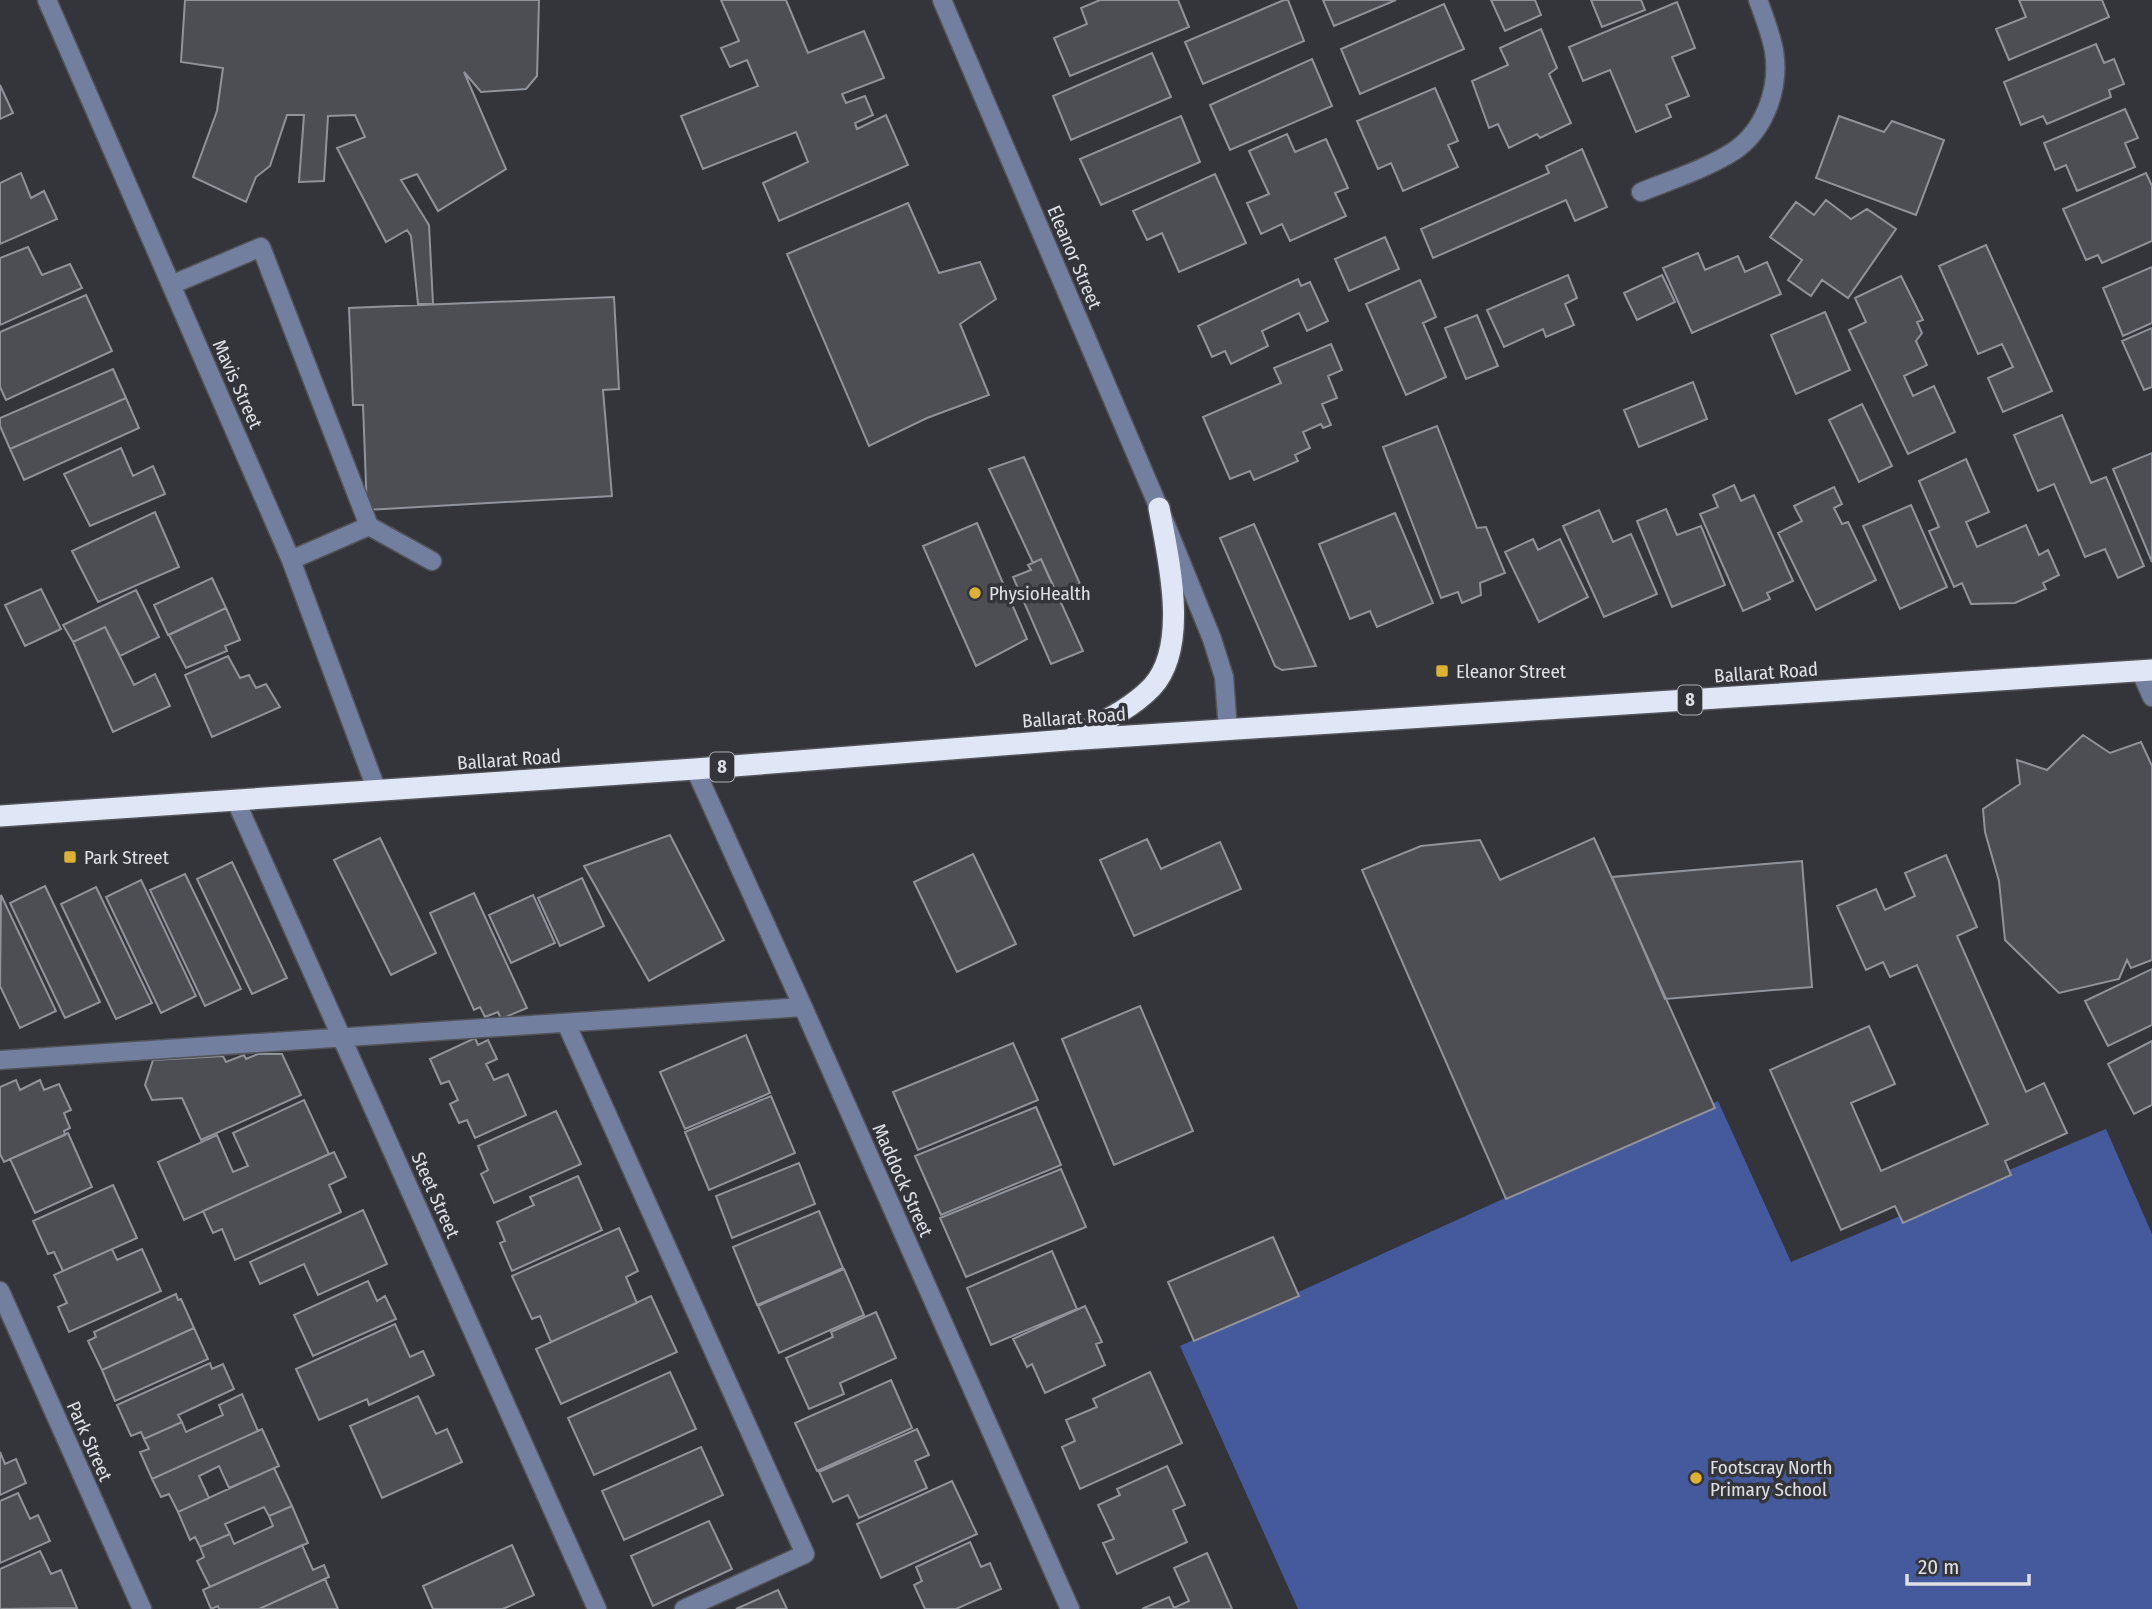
<svg xmlns="http://www.w3.org/2000/svg" width="2152" height="1609" font-family="'Fira Sans Condensed',sans-serif">
  <rect width="100%" height="100%" fill="#33353b"/>
  <path fill="#455a9c" d="M1718 1101 1791 1262 2106 1129 2152 1234V1609H1298L1180 1346Z"/>
  <path fill="#4c4e54" stroke="#91939b" stroke-width="2" d="M185 0H539L537 76 526 89 481 92 464 72 506 169 438 211 417 174 401 180 429 225 433 304H418L411 236 407 230 386 242 337 148 365 137 355 115 328 116 324 181 299 182 304 115H287L270 166 256 177 246 202 193 177 217 111 223 68 181 62Z
    M721 0H786L808 53 864 31 884 78 842 94 846 103 865 96 873 115 855 123 857 129 886 115 908 165 779 221 763 183 808 162 796 132 703 169 681 116 758 86 747 60 730 67 721 48 739 41Z
    M1100 0H1178L1189 27 1070 76 1054 38 1087 24 1081 8Z
    M1284 0H1288L1304 41 1203 84 1185 42Z
    M1323 0H1396L1334 26Z
    M1491 0H1535L1541 15 1505 31Z
    M1591 0H1641L1645 10 1602 27Z
    M2019 0H2102L2109 17 2009 60 1996 29 2026 17Z
    M1677 2 1695 48 1672 57 1689 96 1666 105 1671 117 1636 132 1610 70 1583 81 1569 47Z
    M1444 4 1464 49 1360 94 1341 49Z
    M1541 29 1557 68 1549 74 1571 123 1540 138 1537 134 1509 148 1498 124 1489 128 1472 81 1508 65 1500 48Z
    M2096 44 2104 63 2114 59 2124 84 2109 90 2111 97 2047 124 2043 116 2021 125 2004 82Z
    M1152 53 1171 97 1071 140 1053 96Z
    M1312 59 1332 106 1230 150 1210 105Z
    M0 85 13 113 0 119Z
    M1435 88 1458 141 1448 145 1458 167 1403 191 1391 163 1378 169 1357 121Z
    M2125 109 2138 138 2125 143 2135 167 2077 191 2066 165 2055 170 2044 143Z
    M1181 116 1200 162 1101 205 1080 159Z
    M1839 116 1884 132 1892 121 1944 140 1916 215 1816 178Z
    M1287 134 1295 152 1326 139 1348 188 1335 193 1346 216 1290 241 1282 224 1261 234 1247 203 1269 194 1249 151Z
    M1582 149 1607 207 1575 221 1566 200 1433 258 1421 229 1549 173 1546 166Z
    M21 173 31 198 44 191 57 219 0 244V183Z
    M2146 173 2152 186V241L2102 263 2098 255 2086 260 2063 209Z
    M1215 174 1246 243 1179 272 1162 233 1147 240 1133 211Z
    M1826 200 1851 219 1867 209 1896 229 1848 298 1822 280 1811 296 1788 280 1802 260 1770 237 1796 202 1814 215Z
    M908 203 939 273 980 262 996 299 960 324 989 395 927 418 869 446 787 254Z
    M1385 237 1399 269 1349 291 1335 259Z
    M1986 245 2052 391 2003 412 1988 378 2013 367 2002 344 1978 354 1939 266Z
    M28 247 42 275 70 264 82 288 0 325V258Z
    M1698 253 1705 270 1738 256 1745 272 1767 262 1781 294 1692 333 1663 268Z
    M2152 267V323L2123 336 2103 288Z
    M1568 275 1577 298 1565 304 1574 325 1546 337 1543 329 1504 347 1487 310Z
    M1662 275 1675 302 1637 320 1624 293Z
    M1901 276 1923 320 1917 322 1922 333 1916 341 1927 365 1904 376 1913 396 1934 386 1955 432 1908 454 1849 330 1866 322 1855 298Z
    M1298 279 1301 286 1310 282 1328 321 1307 331 1299 313 1262 331 1268 346 1231 364 1225 351 1212 357 1198 326Z
    M1420 280 1436 317 1423 323 1446 377 1406 395 1366 304Z
    M86 295 112 351 6 400 0 387V332Z
    M614 297 619 389 603 390 612 496 367 510 363 405H353L349 308Z
    M1825 312 1850 370 1796 394 1771 335Z
    M1477 315 1498 366 1466 379 1445 328Z
    M2152 328V387L2144 390 2122 341Z
    M1331 344 1342 370 1328 376 1337 398 1322 404 1331 425 1323 428 1321 424 1303 432 1310 448 1295 455 1298 461 1254 480 1250 471 1230 479 1203 417 1281 383 1274 368Z
    M113 369 126 398 10 449 0 426V418Z
    M1693 382 1707 419 1639 447 1624 410Z
    M126 398 139 428 24 480 10 449Z
    M1862 404 1892 466 1859 482 1829 420Z
    M2062 415 2091 483 2106 477 2144 566 2118 578 2105 549 2085 557 2054 484 2038 491 2014 435Z
    M1437 426 1477 528 1486 527 1505 573 1480 583 1481 595 1462 603 1458 592 1441 598 1383 447Z
    M121 448 133 476 153 466 165 494 90 526 64 474Z
    M2152 453V562L2113 469Z
    M1024 457 1080 584 1056 593 1041 559 1033 563 989 469Z
    M1966 459 1989 512 1966 522 1977 547 2026 525 2039 555 2048 550 2059 575 2043 583 2046 589 2015 603 1971 604 1962 583 1954 587 1929 531 1939 527 1919 481Z
    M1734 485 1741 501 1754 495 1793 581 1767 593 1770 599 1743 611 1700 514 1718 507 1713 495Z
    M1834 487 1842 504 1834 508 1842 524 1848 522 1876 580 1816 610 1778 533 1802 521 1794 506Z
    M1911 505 1947 587 1900 609 1863 526Z
    M1666 509 1677 535 1701 526 1725 585 1672 607 1637 521Z
    M1599 510 1613 542 1631 534 1657 594 1604 617 1563 526Z
    M155 512 179 567 98 602 72 551Z
    M1395 513 1433 603 1377 627 1370 611 1350 619 1319 544Z
    M977 523 1027 639 976 666 923 546Z
    M1254 524 1316 666 1282 670 1275 666 1220 538Z
    M1533 539 1538 550 1560 539 1588 597 1539 622 1505 552Z
    M1041 559 1083 651 1051 664 1013 577 1031 570 1028 565Z
    M212 578 226 608 168 635 154 605Z
    M41 589 61 629 25 646 5 605Z
    M136 590 159 637 120 656 105 627 73 642 63 625Z
    M226 608 240 640 225 646 227 651 186 668 169 635Z
    M105 627 134 685 155 674 170 706 113 732 73 642Z
    M228 656 240 678 249 675 256 688 266 684 280 707 212 737 185 675Z
    M2083 735 2110 753 2141 742 2152 766V960L2131 968 2127 960 2119 979 2059 993 2005 940 1999 881 1985 832 1983 809 2020 784 2017 760 2047 770Z
    M670 835 724 940 649 981 584 866Z
    M380 838 436 953 391 975 334 860Z
    M1594 838 1715 1108 1506 1199 1362 870 1421 846 1480 840 1500 880Z
    M1147 839 1161 869 1220 842 1241 889 1134 936 1100 860Z
    M973 854 1016 944 957 972 914 882Z
    M1946 855 1977 927 1957 936 2026 1092 2044 1083 2067 1133 2005 1161 2011 1175 1903 1223 1895 1206 1841 1230 1770 1070 1869 1026 1895 1084 1851 1103 1881 1171 1988 1124 1917 965 1890 977 1883 962 1866 970 1837 906 1876 889 1885 910 1915 896 1905 873Z
    M1802 861 1812 987 1665 999 1612 877Z
    M232 862 287 978 252 994 197 879Z
    M185 874 241 989 205 1006 150 890Z
    M582 878 604 926 560 946 538 898Z
    M141 880 196 996 161 1013 106 897Z
    M45 886 100 1002 65 1018 10 903Z
    M96 887 152 1003 116 1019 61 904Z
    M474 893 527 1008 501 1019 498 1012 485 1017 480 1007 474 1010 430 913Z
    M1 895 56 1011 20 1028 0 986Z
    M533 895 555 943 511 963 489 915Z
    M2152 969V1025L2108 1046 2085 1001Z
    M1140 1006 1193 1131 1114 1165 1062 1039Z
    M746 1035 770 1093 685 1129 660 1072Z
    M475 1038 478 1045 488 1040 497 1059 486 1064 494 1080 508 1074 526 1115 475 1138 467 1120 459 1123 450 1104 458 1100 449 1081 441 1084 430 1059Z
    M2152 1041V1105L2134 1114 2108 1064Z
    M1013 1043 1038 1100 918 1150 893 1092Z
    M258 1054H282L301 1095 201 1140 182 1098 152 1100 145 1085 153 1060 223 1056 226 1062 244 1055 246 1059Z
    M16 1080 20 1090 40 1080 44 1090 59 1084 71 1110 64 1113 70 1128 64 1131 65 1135 4 1162 0 1154V1087Z
    M771 1096 795 1153 709 1190 685 1132Z
    M304 1100 329 1154 184 1220 158 1162 217 1135 233 1172 248 1166 233 1133Z
    M1036 1107 1061 1165 941 1215 915 1156Z
    M556 1111 581 1164 494 1203 481 1174 488 1170 478 1146Z
    M68 1133 92 1187 35 1213 10 1159Z
    M334 1152 346 1177 329 1185 341 1212 235 1260 222 1229 213 1233 203 1211Z
    M799 1163 815 1204 732 1238 716 1196Z
    M1061 1169 1086 1227 966 1277 940 1218Z
    M578 1176 602 1230 512 1271 500 1243 505 1241 497 1222 534 1205 530 1197Z
    M113 1185 137 1238 63 1271 54 1252 48 1254 33 1221Z
    M363 1210 387 1264 318 1295 304 1264 260 1284 250 1262Z
    M819 1211 843 1268 757 1305 733 1247Z
    M619 1228 638 1271 626 1277 637 1303 551 1342 540 1316 532 1319 512 1276Z
    M1273 1237 1299 1296 1194 1341 1168 1282Z
    M112 1249 117 1260 142 1249 161 1291 69 1332 58 1307 67 1303 54 1275Z
    M1052 1251 1077 1309 991 1345 967 1288Z
    M844 1269 864 1315 779 1353 758 1306Z
    M368 1281 377 1301 385 1296 396 1319 313 1356 294 1315Z
    M176 1294 178 1300 181 1299 194 1328 102 1370 88 1341 96 1337 94 1332Z
    M651 1296 677 1352 561 1404 536 1349Z
    M1085 1306 1102 1342 1096 1344 1105 1365 1045 1393 1032 1364 1027 1367 1013 1339Z
    M876 1312 896 1358 840 1383 844 1394 809 1409 786 1358 833 1337 831 1332Z
    M395 1324 410 1357 423 1351 434 1375 369 1405 367 1399 319 1420 296 1369Z
    M194 1328 208 1359 115 1401 102 1370Z
    M210 1363 212 1369 223 1364 234 1389 178 1415 182 1422 144 1439 141 1432 131 1436 117 1405Z
    M670 1372 696 1429 594 1475 568 1418Z
    M1150 1372 1182 1443 1080 1489 1062 1447 1075 1441 1066 1420 1097 1407 1093 1399Z
    M891 1380 912 1428 817 1471 795 1423Z
    M242 1394 258 1431 152 1479 140 1452 149 1449 144 1439 182 1422 186 1432 223 1415 219 1405Z
    M418 1396 436 1434 447 1429 462 1462 382 1498 350 1426Z
    M262 1429 279 1466 229 1488 219 1466 199 1476 209 1498 178 1512 169 1494 161 1497 152 1479Z
    M917 1429 929 1455 915 1461 927 1488 859 1518 848 1495 833 1502 819 1472Z
    M701 1447 723 1495 624 1540 602 1491Z
    M0 1452 5 1464 16 1459 26 1483 0 1495Z
    M1167 1466 1185 1505 1173 1510 1187 1542 1117 1574 1103 1543 1114 1539 1098 1505 1120 1495 1117 1489Z
    M274 1468 292 1506 269 1516 264 1507 225 1524 230 1534 200 1547 195 1537 190 1540 178 1512Z
    M952 1481 977 1534 881 1578 857 1524Z
    M18 1493 30 1519 38 1515 50 1541 0 1563V1501Z
    M292 1506 308 1543 210 1587 197 1561 204 1557 200 1547 230 1534 234 1544 273 1526 269 1516Z
    M709 1521 732 1569 653 1606 631 1556Z
    M970 1542 981 1567 990 1563 1001 1589 956 1609H925L914 1585 922 1581 916 1567Z
    M302 1545 313 1570 324 1565 329 1577 259 1609H219L218 1606 211 1609 203 1590Z
    M512 1545 534 1595 503 1609H433L423 1586Z
    M40 1551 51 1574 61 1570 77 1608 0 1609V1569Z
    M1207 1553 1232 1609H1142L1169 1597 1174 1608 1189 1601 1174 1568Z
    M325 1579 338 1609H259Z
    M778 1590 787 1609H736Z"/>
  <g fill="none" stroke-linecap="round" stroke-linejoin="round">
    <g stroke="#525459" stroke-width="21">
      <path id="minor" d="M47 0 291 560 377 791
        M942 0 1159 508 1212 639 1224 677 1228 730
        M1641 192C1671 180 1706 169 1734 151 1765 130 1780 88 1774 51 1771 34 1764 16 1758 0
        M171 285 261 247 369 526
        M291 560 369 526 432 561
        M2140 670 2152 697
        M695 769 803 1007 1070 1609
        M235 799 597 1609
        M566 1023 805 1554 684 1609
        M0 1060 803 1007
        M0 1291 142 1609"/>
    </g>
    <g stroke="#525459" stroke-width="24">
      <path id="highway" d="M1075 736C1102 722 1131 709 1152 687 1190 646 1168 557 1159 508
        M0 816 695 769 1067 740 2152 670"/>
    </g>
    <use href="#minor" stroke="#737f9e" stroke-width="18"/>
    <use href="#highway" stroke="#e0e6f6" stroke-width="21"/>
  </g>
  <g fill="#ddb133" stroke="#33353b" stroke-width="2.5">
    <circle cx="975" cy="593" r="7"/>
    <rect x="1435" y="664" width="14" height="14" rx="3.5"/>
    <rect x="63" y="850" width="14" height="14" rx="3.5"/>
    <circle cx="1696" cy="1478" r="7"/>
  </g>
  <g text-anchor="middle" stroke-width="7" stroke-linejoin="round" paint-order="stroke">
    <g fill="#33353b" stroke="#abadb1" stroke-width="2">
      <rect x="1678" y="685.5" width="24" height="29" rx="5"/>
      <rect x="710" y="752.5" width="24" height="29" rx="5"/>
    </g>
    <g font-size="18" font-weight="bold" fill="#dfe0e4">
      <text x="1690" y="706">8</text>
      <text x="722" y="773">8</text>
    </g>
    <g font-size="19" fill="#dfe0e4" stroke="#33353b">
      <text transform="translate(1075 257) rotate(67)" y="7">Eleanor Street</text>
      <text transform="translate(238 384) rotate(66)" y="7">Mavis Street</text>
      <text transform="translate(1766 672) rotate(-4)" y="7">Ballarat Road</text>
      <text transform="translate(1074 717) rotate(-4)" y="7">Ballarat Road</text>
      <text transform="translate(509 759) rotate(-4)" y="7">Ballarat Road</text>
      <text transform="translate(903 1180) rotate(66)" y="7">Maddock Street</text>
      <text transform="translate(436 1195) rotate(66)" y="7">Steet Street</text>
      <text transform="translate(90 1441) rotate(66)" y="7">Park Street</text>
    </g>
    <g font-size="19" fill="#dfe0e4" stroke="#33353b" text-anchor="start">
      <text x="989" y="600">PhysioHealth</text>
      <text x="1456" y="678">Eleanor Street</text>
      <text x="84" y="864">Park Street</text>
      <text x="1710" y="1474">Footscray North<tspan x="1710" dy="22">Primary School</tspan></text>
    </g>
  </g>
  <path d="M1907 1574v10h122v-10" fill="none" stroke="#dfe0e4" stroke-width="3.5"/>
  <text x="1918" y="1574" font-size="21" fill="#dfe0e4" stroke="#33353b" stroke-width="5" paint-order="stroke">20 m</text>
</svg>
